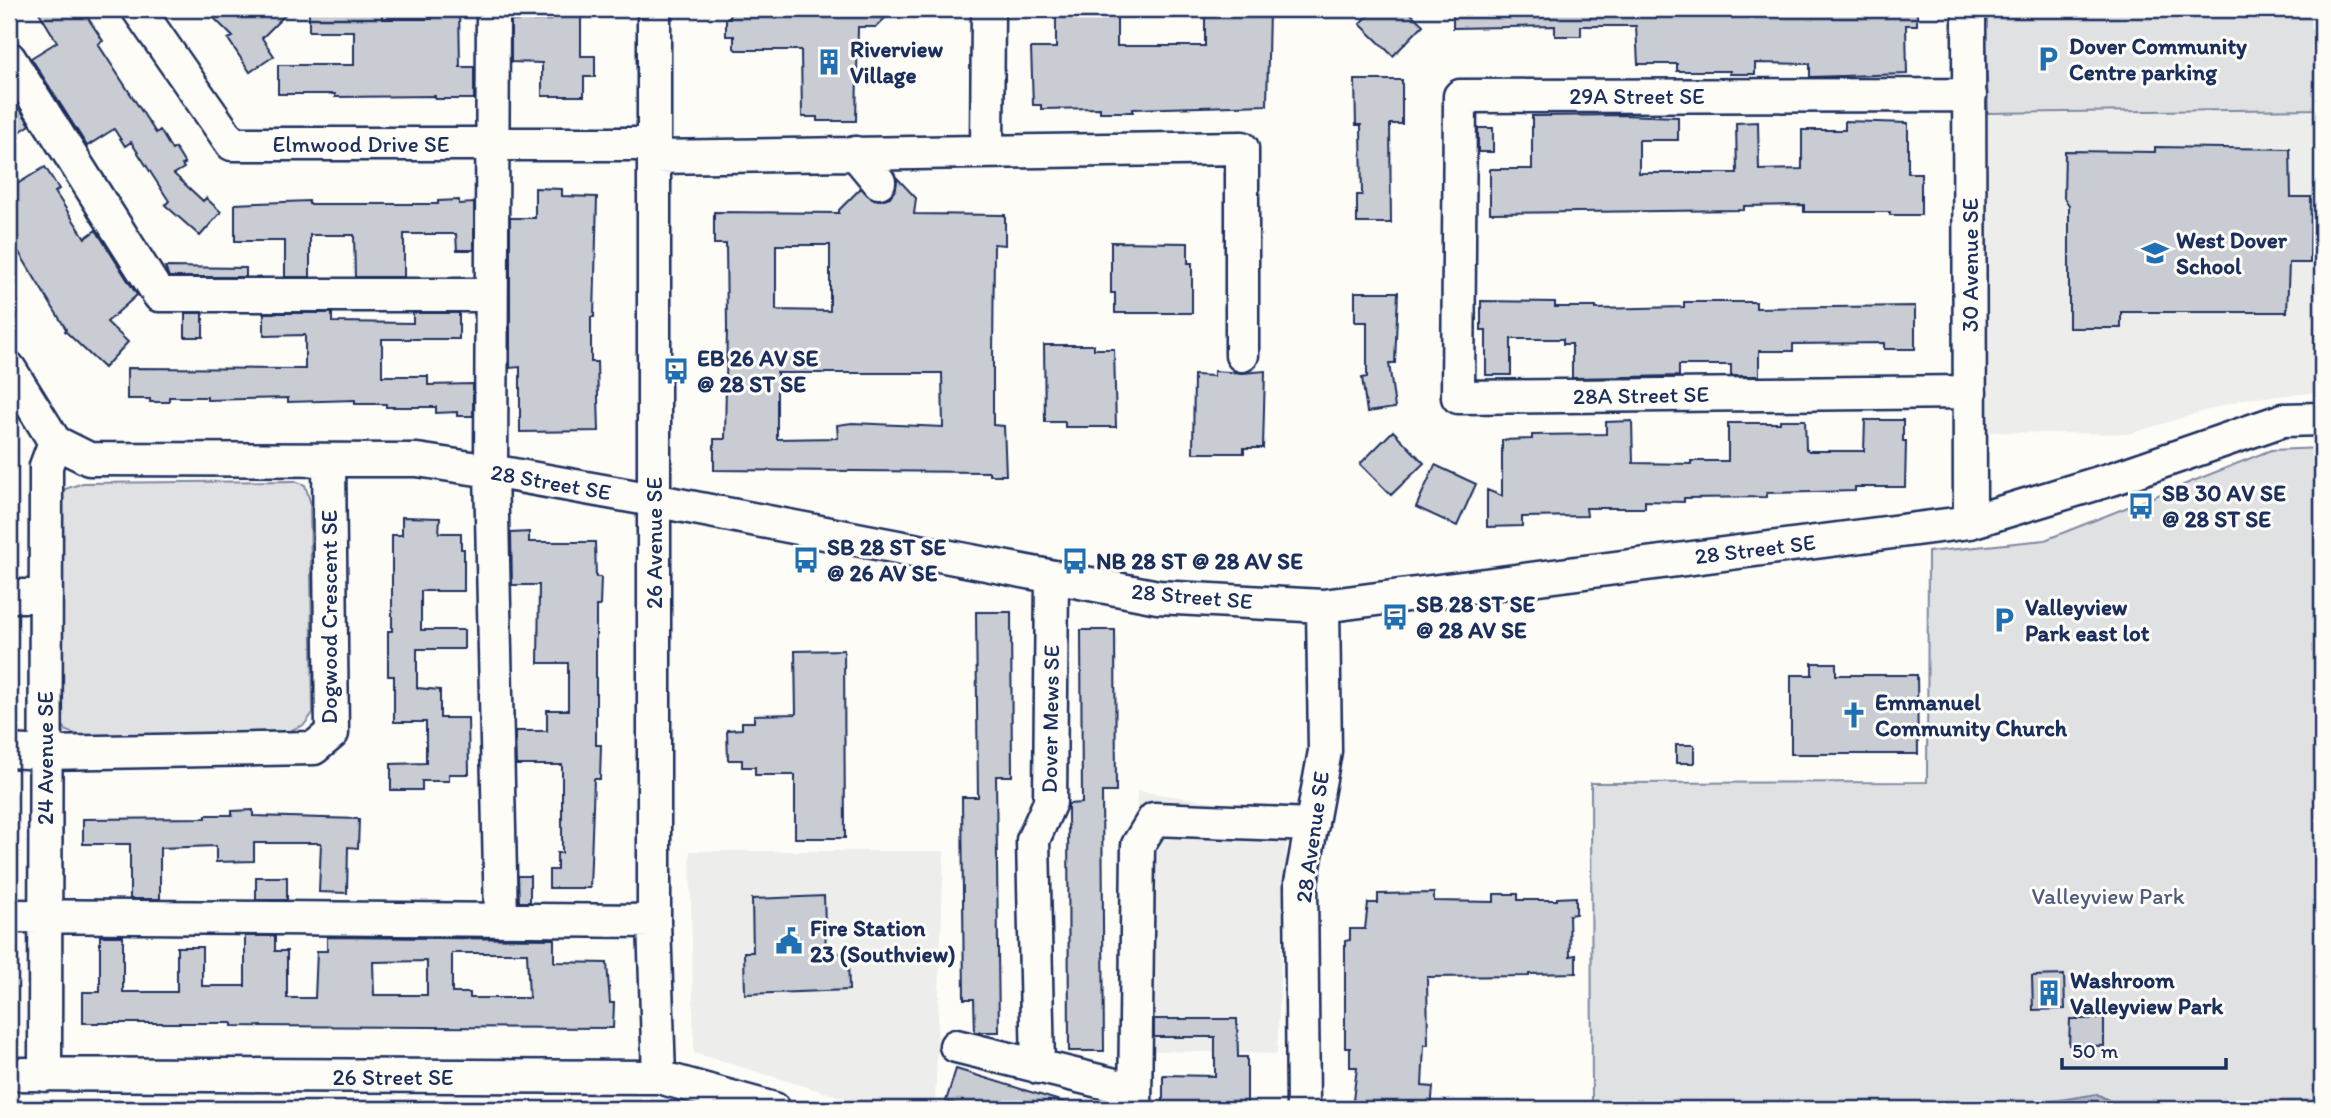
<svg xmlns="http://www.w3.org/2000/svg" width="2331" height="1118" font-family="Itim,sans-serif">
  <rect width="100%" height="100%" fill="#fdfcf7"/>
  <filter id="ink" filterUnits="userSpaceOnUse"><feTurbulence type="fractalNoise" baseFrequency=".0143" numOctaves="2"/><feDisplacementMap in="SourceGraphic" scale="14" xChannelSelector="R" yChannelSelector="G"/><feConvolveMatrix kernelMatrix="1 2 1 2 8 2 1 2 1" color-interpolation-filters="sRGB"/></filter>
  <g filter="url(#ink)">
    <path fill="#edeeec" d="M2322 109V392L2244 399 2129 434 1987 432 1988 113Z
      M1137 791 1288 812 1277 1054 1126 1050Z
      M690 851H944L935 1109H881L694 1053Z"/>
    <path fill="#e0e1e3" stroke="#7e88a0" stroke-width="2" d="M1985 9H2322V109L1988 113Z
      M2322 448V1109H1592L1591 783 1927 782 1928 552 2045 540 2271 450Z
      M295 481 305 485 310 501 313 713 304 725 289 731 82 736 66 731 59 717V500L65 489 83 483Z"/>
    <path fill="#b3b8c5" stroke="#76819c" stroke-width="2" d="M2097 1094 2125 1109H2013L2022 1106Z"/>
    <path fill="#c9ccd3" stroke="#1b2f5e" stroke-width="2" fill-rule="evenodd" d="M37 9H82L103 41 98 44 156 133 160 130 172 150 175 148 185 164 182 165 184 168 174 174 203 201 206 198 221 212 200 236 165 205 169 201 131 142 125 146 114 129 87 146 31 58 57 42Z
      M205 9H291L262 38 274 56 250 72 228 39 233 37Z
      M309 9H382V19H432V9H459L460 67H474V99H435V96L335 97V94H278V65H354V31H309Z
      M552 9H581V56H595V77H584V96H542V63L511 62V21L552 20Z
      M730 9H894L876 27H858L856 121H817V117H803L802 115 801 50H736L734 48V36H726V19H730Z
      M1056 9H1114V14H1117V46H1205V9H1269L1267 105 1133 109V112H1100V108L1041 109V105H1033L1031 48H1056Z
      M1375 9H1406L1423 25 1393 56 1360 24Z
      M1453 9H1917V25H1906L1907 74 1810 77V64L1755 63V74H1730V71H1677V64H1638L1636 26H1581V36H1555V26L1453 28Z
      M1355 80H1402V124H1390L1391 223H1357V195H1362L1361 125H1356Z
      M16 103 30 125 9 139V108Z
      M1622 115 1678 117V140H1639V173H1737L1736 123 1758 122 1759 170 1802 169V130H1845V121L1908 123V173H1921V215H1890V212H1804V205L1744 206V210L1490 213V169H1532V116Z
      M1478 128H1493V152H1478Z
      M2155 147 2290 149 2291 197H2311L2310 263H2289L2287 312H2121V328H2069V205L2064 198 2065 151 2155 152Z
      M45 167 59 189 55 192 85 238 96 230 137 295 107 322 128 342 104 368 65 331 66 329 18 251 15 252 9 242V189Z
      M897 178 916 198 914 214 1005 215V245L994 244 993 357V425L1004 426 1006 475H989V472L714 470V439H725L727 327 726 244H714V212L839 213V210L861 188 873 199 881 200 890 197 896 188ZM776 245H830V311L776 310ZM777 373H942L943 427 852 423 837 425 838 438 777 439Z
      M535 188 562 189V196L597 197 594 317H591V362H597L599 431 520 432V367L510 368V218H535Z
      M459 200V204L474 203V250H457L456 234H404V277H355L354 235H310V277H285V241H235V204L309 201V204H438V201Z
      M1111 242 1188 243V263H1192V313H1115V293H1111Z
      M165 267 246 268V277H169Z
      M1355 292H1398L1395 363H1389L1395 408 1367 412 1362 378 1367 377V322H1355Z
      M1481 301 1555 302V307H1596V309L1684 307V302H1756V308L1915 306V349H1884V343L1793 344V351H1759V376H1731V365H1679V376L1572 378V344H1563V339H1511V375H1486V330H1481Z
      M185 313H203V337H185Z
      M264 313H332V322L413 323V313H459V339H382V376H428V385L473 384V416H457V412L436 413V407H386V404H355V400L288 402V398L207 400V397H169V402H150V399H127V368L305 369V335L264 336Z
      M1044 345H1094V349H1114L1116 427H1065V422H1045Z
      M1214 371 1243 373 1265 371 1263 448H1244V453H1193L1194 375 1214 376Z
      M1780 420H1805L1806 449 1809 451H1864L1865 420H1903V441H1906L1905 487H1855V491L1767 493V497L1684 498V502L1645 501V508H1586L1587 516 1522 517V526L1487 527V490L1502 496V440L1532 439V435L1606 434V422L1632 421 1633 463 1691 464V461H1728V423H1780Z
      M1393 431 1424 463 1391 495 1360 464Z
      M1435 465 1476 484 1457 526 1416 507Z
      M402 517 440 518 439 533H461V549H464V591H421V630H464V649H417V688L440 690V718H468L469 774H449V781H422V790H391V764L426 763V722H394V676H388V631H392V535H402Z
      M529 532V542H595L596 577H601L600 606H596V745H601L600 779H594L590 888H549V870H557V853H562V765H516L515 731H547V710H568V663H538L539 585H512L511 533Z
      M976 612H1011L1012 776H996L999 1032H975L974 999H964L962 797H978Z
      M1081 630H1115L1116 792H1102L1104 1051H1069L1068 804 1082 803Z
      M844 650 845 838H795V775H755V767H742V760H728L727 730 742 729V722H754V715L796 714 795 651Z
      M1812 663H1836V675H1917L1918 754H1791V675H1812Z
      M1676 745H1694V763H1676Z
      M253 810V816L359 819 358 848 348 847 347 893 319 892 321 843H254V861L216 862V846L160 848V899H130V844H83V819L206 818V815H232V811Z
      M518 876H530V902H519Z
      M256 877H287V900H256Z
      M1434 893V901L1494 902V894H1518V900H1557V898L1576 897V914L1569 915 1570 956 1576 955V973L1529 974V976L1427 977 1428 1045H1424L1422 1086 1433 1087 1431 1109H1352L1357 1067H1350V1048H1345V941L1350 940V929H1365L1368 903H1378V894Z
      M824 896 826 954 848 953 849 990 745 994 744 952H753L752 899Z
      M100 936H123V992H177V947H202V986H245V936H275V951H287V998H315L317 951H327V937L554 939V962L607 963 610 1003H614L613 1028 232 1026V1023H83V992H100ZM452 953H527L529 998H470V993H452ZM427 961V995H374L373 962Z
      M2064 975 2065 1009 2033 1010 2032 976Z
      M1154 1019H1237L1238 1057H1247V1109H1215V1103H1163V1075L1215 1076V1037H1154Z
      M2070 1019H2104V1046L2069 1045Z
      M956 1069 1073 1105 1072 1109H971L946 1101Z"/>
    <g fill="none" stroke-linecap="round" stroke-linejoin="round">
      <g stroke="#1b2f5e" stroke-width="37">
        <path id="minor" d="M138 9 232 144H655
          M493 9 491 471 501 919
          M654 9V921L659 1077
          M1969 9 1970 522
          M9 58 159 295H491
          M1970 95 1460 96 1458 397 1970 392
          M987 151 988 9
          M855 153 879 182
          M655 157 1242 148V355
          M9 368 55 442
          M55 442 89 459 417 460 491 471 653 500 1158 597 1323 606 1970 522 2115 478 2283 420 2322 419
          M9 596H46
          M9 751 45 753 314 748 332 733 329 462
          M9 916 654 921
          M956 1046 1111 1084
          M1038 1067 1033 840 1050 802 1052 577
          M9 1074 659 1077 774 1109
          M45 1075 46 466 55 442
          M1135 1109 1138 845 1154 819 1312 825
          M1303 1109 1301 883 1325 751 1323 606"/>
      </g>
      <use href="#minor" stroke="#fdfcf7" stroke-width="32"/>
    </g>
  </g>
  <defs>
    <g id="parking-bare" transform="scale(2.1)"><path d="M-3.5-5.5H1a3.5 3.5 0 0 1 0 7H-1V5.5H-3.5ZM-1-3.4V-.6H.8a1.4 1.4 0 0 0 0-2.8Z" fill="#1f6fb2" stroke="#fdfcf7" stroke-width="2.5" paint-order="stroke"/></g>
    <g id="building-bare" transform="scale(2.1)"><path d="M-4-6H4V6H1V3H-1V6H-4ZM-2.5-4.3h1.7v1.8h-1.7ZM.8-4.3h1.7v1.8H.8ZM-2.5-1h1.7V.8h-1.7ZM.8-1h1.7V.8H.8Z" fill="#1f6fb2" stroke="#fdfcf7" stroke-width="2.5" paint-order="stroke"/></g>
    <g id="school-bare" transform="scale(2.1)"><path d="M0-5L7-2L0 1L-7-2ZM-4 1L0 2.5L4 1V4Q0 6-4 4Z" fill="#1f6fb2" stroke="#fdfcf7" stroke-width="2.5" paint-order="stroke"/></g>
    <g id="bus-bare" transform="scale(2.1)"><path d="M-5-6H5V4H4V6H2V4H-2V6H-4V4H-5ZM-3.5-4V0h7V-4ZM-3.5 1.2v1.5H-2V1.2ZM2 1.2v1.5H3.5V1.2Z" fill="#1f6fb2" stroke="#fdfcf7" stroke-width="2.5" paint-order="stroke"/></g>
    <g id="church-bare" transform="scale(2.1)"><path d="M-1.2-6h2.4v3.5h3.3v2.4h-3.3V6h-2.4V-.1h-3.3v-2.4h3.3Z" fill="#1f6fb2" stroke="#fdfcf7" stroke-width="2.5" paint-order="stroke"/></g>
    <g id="civic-bare" transform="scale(2.1)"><path d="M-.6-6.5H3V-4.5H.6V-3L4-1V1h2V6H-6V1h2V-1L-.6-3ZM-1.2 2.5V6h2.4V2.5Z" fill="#1f6fb2" stroke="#fdfcf7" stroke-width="2.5" paint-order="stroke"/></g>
  </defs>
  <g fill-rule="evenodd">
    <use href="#parking-bare" x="2048" y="59"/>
    <use href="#building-bare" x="829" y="62"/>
    <use href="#school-bare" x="2155" y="253"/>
    <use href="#bus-bare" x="676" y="371"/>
    <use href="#bus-bare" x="2141" y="506"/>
    <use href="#bus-bare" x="806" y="560"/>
    <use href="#bus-bare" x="1075" y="561"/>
    <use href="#bus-bare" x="1395" y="617"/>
    <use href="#parking-bare" x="2004" y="620"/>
    <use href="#church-bare" x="1854" y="715"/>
    <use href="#civic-bare" x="789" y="941"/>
    <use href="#building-bare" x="2049" y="993"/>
  </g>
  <g text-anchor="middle" stroke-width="6" stroke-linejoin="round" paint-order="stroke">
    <g font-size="23" font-weight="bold" fill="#1b2f5e" stroke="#fdfcf7" text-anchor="start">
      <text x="2069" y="54">Dover Community<tspan x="2069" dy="26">Centre parking</tspan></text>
      <text x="850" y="57">Riverview<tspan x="850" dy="26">Village</tspan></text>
      <text x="2176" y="248">West Dover<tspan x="2176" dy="26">School</tspan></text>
      <text x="697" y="366">EB 26 AV SE<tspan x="697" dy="26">@ 28 ST SE</tspan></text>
      <text x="2162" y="501">SB 30 AV SE<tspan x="2162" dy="26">@ 28 ST SE</tspan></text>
      <text x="827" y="555">SB 28 ST SE<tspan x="827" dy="26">@ 26 AV SE</tspan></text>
      <text x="1096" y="569">NB 28 ST @ 28 AV SE</text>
      <text x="1416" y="612">SB 28 ST SE<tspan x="1416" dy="26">@ 28 AV SE</tspan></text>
      <text x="2025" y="615">Valleyview<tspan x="2025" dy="26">Park east lot</tspan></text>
      <text x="1875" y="710">Emmanuel<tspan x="1875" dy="26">Community Church</tspan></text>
      <text x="810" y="936">Fire Station<tspan x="810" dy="26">23 (Southview)</tspan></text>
      <text x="2070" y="988">Washroom<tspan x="2070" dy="26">Valleyview Park</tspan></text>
    </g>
    <g font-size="23" fill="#1b2f5e" stroke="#fdfcf7">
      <text x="1637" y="104">29A Street SE</text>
      <text x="361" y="152">Elmwood Drive SE</text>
      <text transform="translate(1970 265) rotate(-90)" y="8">30 Avenue SE</text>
      <text transform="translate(1641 395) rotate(-1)" y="8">28A Street SE</text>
      <text transform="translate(551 482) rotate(10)" y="8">28 Street SE</text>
      <text transform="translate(654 543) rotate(-90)" y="8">26 Avenue SE</text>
      <text transform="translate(1755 549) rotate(-7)" y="8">28 Street SE</text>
      <text transform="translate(1192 596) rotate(5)" y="8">28 Street SE</text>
      <text transform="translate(329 617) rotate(-90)" y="8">Dogwood Crescent SE</text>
      <text transform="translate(1050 719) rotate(-89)" y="8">Dover Mews SE</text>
      <text transform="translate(45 758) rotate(-90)" y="8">24 Avenue SE</text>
      <text transform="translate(1312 837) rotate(-82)" y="8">28 Avenue SE</text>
      <text x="393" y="1085">26 Street SE</text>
    </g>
    <g font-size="23" fill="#4c5c7f" stroke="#fdfcf7">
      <text x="2108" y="904">Valleyview Park</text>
    </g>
  </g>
  <rect width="2331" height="1118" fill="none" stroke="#fdfcf7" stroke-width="35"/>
  <rect x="18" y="18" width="2296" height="1083" fill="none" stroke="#1b2f5e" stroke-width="2.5" filter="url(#ink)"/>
  <path d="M2062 1058v10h164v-10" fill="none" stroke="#1b2f5e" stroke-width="3.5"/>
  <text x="2072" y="1058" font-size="21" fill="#1b2f5e" stroke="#fdfcf7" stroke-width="5" paint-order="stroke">50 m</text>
</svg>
